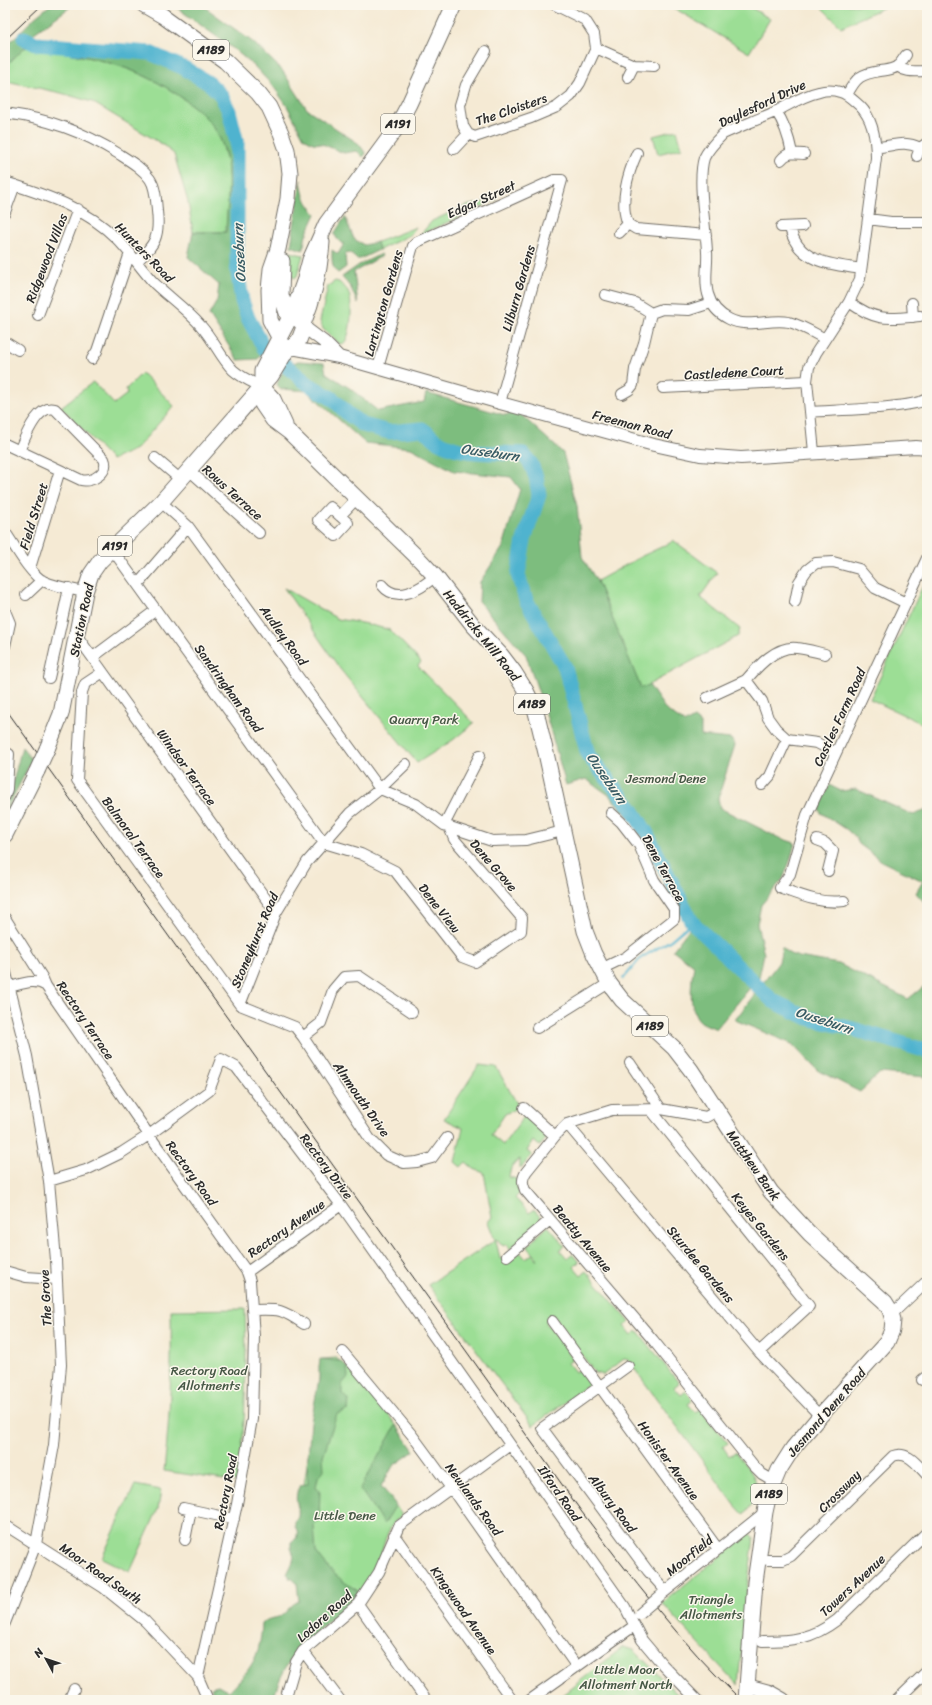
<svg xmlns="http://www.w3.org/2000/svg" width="932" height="1705" font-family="Sriracha,sans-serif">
  <rect width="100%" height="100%" fill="#fbf7ec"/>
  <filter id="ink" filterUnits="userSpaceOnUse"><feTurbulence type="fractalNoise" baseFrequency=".025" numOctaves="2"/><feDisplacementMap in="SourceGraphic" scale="8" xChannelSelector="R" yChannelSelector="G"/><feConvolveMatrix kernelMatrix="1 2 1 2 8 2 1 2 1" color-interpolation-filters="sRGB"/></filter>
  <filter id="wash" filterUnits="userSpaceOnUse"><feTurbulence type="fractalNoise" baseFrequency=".012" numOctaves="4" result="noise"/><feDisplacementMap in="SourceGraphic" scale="16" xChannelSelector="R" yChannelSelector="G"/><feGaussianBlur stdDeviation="0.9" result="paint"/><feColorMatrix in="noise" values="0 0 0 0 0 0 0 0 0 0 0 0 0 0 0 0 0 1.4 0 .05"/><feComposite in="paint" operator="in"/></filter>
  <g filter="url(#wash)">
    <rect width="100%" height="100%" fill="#f5ead4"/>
    <path fill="#9cde95" stroke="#648460" d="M676 5H747L770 19 749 53 674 8Z
      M819 5H889L841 27Z
      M32 46C91 58 135 63 185 100 205 115 217 125 224 150 232 175 227 206 226 232H193L188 202 174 154 162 144 92 102 61 93 11 82 5 83V67L24 48Z
      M677 130 682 148 658 154 653 136Z
      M498 199 420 235 432 221 465 206Z
      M416 227 410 235 379 250 377 242Z
      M290 252 303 255 297 276 295 278 289 275Z
      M335 281 339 282C342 285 346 288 348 291 353 301 352 337 343 344H340L323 329 320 321 328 286Z
      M142 373 174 406 136 449 112 460 61 407 93 382 114 404 127 394 126 389Z
      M673 540 717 573 700 597 740 629 738 636 641 689 597 581 642 556 670 543Z
      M927 577V726L870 699Z
      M284 588 338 619 367 624 390 630 421 662 418 666 474 723 453 740 417 763 340 669Z
      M479 1065 496 1067 519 1107 505 1114 491 1135 503 1145 524 1116 531 1118 549 1135 540 1146 533 1141 527 1151 532 1155 522 1167H519V1159L511 1168 509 1177 517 1179V1187L520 1193 515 1198 529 1213 534 1210 544 1221 526 1236 523 1235C518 1240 516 1245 510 1249L507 1244 503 1246 497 1239 496 1240 500 1259 503 1258 505 1261 511 1260 520 1252 526 1259 532 1254 537 1260 538 1259 527 1246 548 1226 565 1246 560 1250 567 1258 572 1254 579 1262 574 1267 581 1275 586 1271 630 1322 625 1326 632 1335 637 1330 679 1383 674 1387 681 1395 686 1391 693 1400 688 1404 695 1412 700 1409 728 1443 723 1447 729 1456 735 1452C754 1476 768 1485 744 1515L735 1505 628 1360 624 1359 603 1375 595 1373 554 1316 548 1317 546 1321 547 1325 551 1328 573 1358 568 1363 575 1372 582 1369 589 1378V1384L533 1426 428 1285 495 1240 488 1222 492 1217 484 1173 474 1169 466 1162 461 1167 455 1162 463 1128 444 1119Z
      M245 1309C247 1367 246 1424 238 1482L164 1471C170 1418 172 1364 171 1310Z
      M336 1358C368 1383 391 1418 414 1451L393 1466 381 1486 402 1515C384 1528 385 1548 376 1567 369 1581 359 1593 347 1604L326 1587 289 1578 294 1555 322 1359Z
      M135 1485 161 1490 158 1509 130 1572 102 1558Z
      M749 1533 754 1538 747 1588 738 1685 697 1642 662 1603Z
      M623 1647 634 1650 683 1700H556Z"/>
    <path fill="#7dbd7e" stroke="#547454" d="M50 5H71L69 8 30 36 51 43H75L142 50 177 62 211 79 222 88 235 117 242 141 240 250 243 292 249 315 261 326 262 353 258 359 238 360 209 315 217 301 219 285 188 257 193 232H226C227 206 232 174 224 149 216 125 205 115 185 100 135 63 91 58 32 46L24 48 5 67V47L33 19Z
      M173 5H202L254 43 282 70 307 109 359 144 366 154 363 157 357 151 344 153 322 144 313 143 304 138 287 106 273 86 254 66 235 50Z
      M301 180C303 196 305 202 316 214L306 235 303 250 291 246Z
      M345 217 354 239 364 245 377 242 379 250 360 259H356L351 253 345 254 346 267 338 273C331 268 332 258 332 250L338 254 344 244 338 240 334 234Z
      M381 254 382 256 354 272 358 304 351 288 342 277 359 265Z
      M298 361 324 363 326 373 351 389 378 411 424 402 426 393 505 415 518 412 563 453 577 506 582 557 597 581 641 688 649 685 666 710 685 723 694 718 701 724V736L731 739 735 745 718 798 720 808 777 837 795 843 790 861 783 879 761 905 757 924 764 954 759 977 716 1029C711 1026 702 1024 699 1020 688 1008 691 981 694 966L673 950 689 929 663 873 641 832 609 795 586 779 566 785 545 711 526 655 479 602 480 582 503 547 520 489 511 477 454 471 411 448 365 443 307 391 281 389 277 385C281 372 285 366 298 361Z
      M22 747 32 760 5 813V812Z
      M829 785 841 791 856 789 913 815 927 810V905L916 893 923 881 883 862 859 844 856 838 846 829 821 813 819 809Z
      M782 947 790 954 799 957 839 964 908 999 927 984V1077L880 1073 860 1092 817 1070 792 1044 735 1020 779 962Z
      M320 1359 341 1361 347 1367 348 1377 342 1384V1394L349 1400 348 1410 337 1414 323 1456 324 1470 318 1477 316 1487 320 1490 319 1518 314 1526 316 1552 329 1569 344 1582 358 1591C342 1612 325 1623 306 1641 290 1656 278 1679 273 1700H215L211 1687 218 1685 229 1691C252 1668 260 1657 262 1624 269 1616 275 1620 282 1615 289 1610 290 1605 299 1601L297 1583 287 1574 295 1558 291 1548V1542L298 1537C299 1532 296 1530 295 1525 294 1521 297 1520 298 1516 300 1505 292 1499 300 1485L308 1484 307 1466 311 1422 319 1379V1367Z
      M396 1425 414 1451 393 1466 381 1486 396 1505 384 1524 360 1489Z"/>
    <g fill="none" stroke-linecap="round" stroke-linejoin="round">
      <path stroke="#50b3cf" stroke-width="2.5" d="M623 979 641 958 671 940 692 922"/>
      <path stroke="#50b3cf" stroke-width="15" d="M24 38 36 44 150 53 184 68 210 84 221 95 229 111 237 143V268L242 301 248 318 264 348 308 384 333 399 348 414 363 425 389 432 422 429C428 433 433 438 439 442 464 456 496 452 523 454L531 464 536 477 539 495 524 540 518 575 526 600 565 667 588 755 631 808 646 832 692 922 773 1001 808 1018 853 1029 927 1051"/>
    </g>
  </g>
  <g filter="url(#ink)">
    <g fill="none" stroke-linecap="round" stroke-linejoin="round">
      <g stroke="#726e66" stroke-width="12">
        <path id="minor" d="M596 48 634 65
          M486 51 466 85 460 105 463 126 468 134 475 137 531 118 557 107 571 96 580 83 596 48 594 34 585 20 555 5
          M897 66C907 73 914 71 926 71
          M628 77 634 65 654 66
          M847 95C856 77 861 74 880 71 886 70 891 70 896 67 900 65 903 59 906 55
          M776 111C785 124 789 138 792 153
          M5 113C48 119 82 131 119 154 130 161 142 168 150 179 156 188 156 200 157 211 160 236 155 245 137 261
          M876 147C893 147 902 139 920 148
          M454 149 468 134
          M637 153C628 173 619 203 628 224L636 229 706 235
          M917 156 920 148 927 143
          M781 160C787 152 794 153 804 154
          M5 182C46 195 86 208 117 239 131 253 141 269 154 283 170 298 187 310 201 326 213 339 221 358 233 370 242 378 252 382 262 387
          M5 212 15 185
          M868 219 891 222H927
          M781 227 803 226
          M790 227C797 263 831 264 861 269
          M619 233 628 224
          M605 295 635 303 651 313
          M849 302C877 322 888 319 920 316
          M912 303 913 317
          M38 315 78 209
          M5 342 18 350
          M92 359 97 351 130 253
          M378 368 413 246 417 242 554 180H562L500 403
          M663 388 807 381
          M622 394 629 390 633 385 635 369 644 343 651 313 662 309 689 310 711 303
          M810 412C833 410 911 409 927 399
          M5 444 81 480C92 483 110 472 104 459L55 409C37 404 25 438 19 451
          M814 452 807 381 809 367 816 353 849 302 860 279 876 158C876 140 873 119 860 106 854 101 848 94 840 92 834 90 825 90 819 92 804 95 790 104 777 111 759 119 741 126 723 134 716 141 708 149 704 158 697 181 706 226 707 252 708 266 704 280 708 294 711 305 719 314 729 319 748 329 770 318 789 322 801 325 814 333 825 339
          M155 458 181 480
          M189 470 259 533
          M161 502 188 526 380 789 416 804 444 825 492 841 526 840 563 831
          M330 507 348 523 336 536 318 520Z
          M340 516 357 498
          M5 532C15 546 29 573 43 581 56 587 72 589 85 592
          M112 549 324 843 361 854 395 871 462 957 475 962 521 931 522 918 454 839 449 827
          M30 568 60 470
          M138 584 188 526
          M382 585C397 604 421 589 435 576
          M26 595 42 580
          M795 602 799 582 807 570 816 563 833 562 859 569 875 588 906 603
          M5 611 10 623 5 646
          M77 636 276 913
          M825 654C816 652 807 649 797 648 777 645 758 666 746 680L762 701 768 718 776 729 787 739 817 743 836 753
          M93 657 156 610
          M103 672 85 684 82 692 77 780 240 1005
          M49 678 69 588
          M707 698 746 680
          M762 785 770 776 787 739
          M5 796 7 789 9 754
          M444 825 480 755
          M817 840 825 843 833 851 828 871
          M844 901C821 904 802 896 780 888L790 874 807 815 927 558
          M5 918 42 977 46 986 149 1135 247 1272 250 1281 254 1336 252 1419 237 1504 198 1677
          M5 969 27 1056 49 1181 56 1260 61 1365 54 1445 36 1544 5 1623
          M601 969 626 957 674 919V909L654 880 639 845 621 822 611 813
          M10 987C22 984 35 978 46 986
          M240 1005 276 913 307 862 350 813 380 789 406 764
          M240 1005 295 1027 303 1037 370 1139 386 1155 404 1163 417 1162 432 1158 447 1138
          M537 1028 609 983
          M303 1037 321 1023 333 990 344 977 359 976 412 1012
          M630 1063 661 1109
          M524 1108 555 1136
          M651 1110 809 1306 759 1352
          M717 1111 706 1117 661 1109 612 1110 567 1124 555 1136 526 1172C522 1179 522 1183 525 1190L653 1340 754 1466 762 1474 774 1481
          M567 1124 759 1352 820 1416
          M49 1181 86 1170 121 1153 149 1135 209 1091 221 1059 236 1067 341 1205 625 1607 642 1640 663 1665 697 1700
          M507 1256 550 1220
          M5 1271 26 1277 57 1279
          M247 1272 341 1205
          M253 1310C280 1309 281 1309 304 1324
          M892 1314 927 1281
          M552 1321 718 1549
          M343 1352 412 1435 451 1488 577 1667
          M628 1366 542 1428 648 1571 666 1591
          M922 1380 927 1376
          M183 1508 234 1519
          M5 1525 104 1588 145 1621 198 1677 208 1700
          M394 1535 512 1700
          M185 1540 191 1510
          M767 1560H783L791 1556 893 1456C908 1450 918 1466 927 1475
          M662 1594 765 1512
          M358 1604 426 1700
          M762 1641C793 1641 812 1639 837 1620L927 1532
          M303 1651 340 1700
          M69 1700 74 1689
          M285 1700 296 1662 303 1651 358 1604 379 1572 399 1526 510 1445
          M530 1700 634 1626
          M897 1700 927 1671"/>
      </g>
      <g stroke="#726e66" stroke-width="14">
        <path id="tertiary" d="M304 327 324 342 339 357
          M292 348 339 357 500 403 654 445 700 455 741 458 916 447 927 448"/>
      </g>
      <g stroke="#726e66" stroke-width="16">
        <path id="secondary" d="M747 1686 769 1692 783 1700"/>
      </g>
      <g stroke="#726e66" stroke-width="17">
        <path id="primary" d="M144 5 163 16 225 61 258 93 269 107 281 133 287 150 290 173 288 199 278 249 271 269 269 290 270 320 279 337
          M282 261 281 295 289 319
          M291 318 305 279 310 260 326 224 395 130 409 104 454 5
          M303 324C314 297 320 271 322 242
          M278 341C282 346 286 348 292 348L299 340 304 327C302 321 295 316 289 319L262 371V404L273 420 289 432 421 561 435 576 473 625 501 655 514 672 526 691 536 712 546 753 585 931 594 954 609 983 622 1000 674 1048 691 1070 771 1192 810 1234 885 1302 890 1310 893 1320 892 1330 887 1342 820 1416 793 1448 779 1470 769 1494 765 1512 755 1582 746 1700
          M262 387 273 399 285 425
          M47 749 61 714 85 592 91 574 100 561 161 502 189 470 271 376 288 348
          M5 835 37 771"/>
      </g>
      <use href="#minor" stroke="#fff" stroke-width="10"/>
      <use href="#tertiary" stroke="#fff" stroke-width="12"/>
      <use href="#secondary" stroke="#fff" stroke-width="14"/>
      <use href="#primary" stroke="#fff" stroke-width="15"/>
      <path stroke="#2b2b2b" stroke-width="1" d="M5 40 42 5
        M5 708 581 1511C631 1577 681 1643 741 1700"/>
      <g stroke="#726e66" stroke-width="12" stroke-linecap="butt">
        <path id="minor-bridge" d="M639 1614 660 1596"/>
      </g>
      <g stroke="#726e66" stroke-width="17" stroke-linecap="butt">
        <path id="primary-bridge" d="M37 771 47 749"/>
      </g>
      <use href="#minor-bridge" stroke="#fff" stroke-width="10"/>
      <use href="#primary-bridge" stroke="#fff" stroke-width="15"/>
    </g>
  </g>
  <g text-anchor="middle" stroke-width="3" stroke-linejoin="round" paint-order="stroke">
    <g fill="#fbf7ec" stroke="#696865" stroke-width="1">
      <rect x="193" y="40" width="36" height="20" rx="3"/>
      <rect x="381" y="114" width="34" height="20" rx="3"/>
      <rect x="98" y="536" width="34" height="20" rx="3"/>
      <rect x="514" y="694" width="36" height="20" rx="3"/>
      <rect x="632" y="1016" width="36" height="20" rx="3"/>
      <rect x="751" y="1484" width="36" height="20" rx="3"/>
    </g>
    <g font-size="12" font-weight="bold" fill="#2b2b2b">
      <text x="211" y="54">A189</text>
      <text x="398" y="128">A191</text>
      <text x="115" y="550">A191</text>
      <text x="532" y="708">A189</text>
      <text x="650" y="1030">A189</text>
      <text x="769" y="1498">A189</text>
    </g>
    <g font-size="13" fill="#2b2b2b" stroke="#fbf7ec">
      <text transform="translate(762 103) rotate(-25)" y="5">Daylesford Drive</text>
      <text transform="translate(511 109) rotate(-19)" y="5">The Cloisters</text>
      <text transform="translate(481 199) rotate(-24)" y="5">Edgar Street</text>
      <text transform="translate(145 252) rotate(46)" y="5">Hunters Road</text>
      <text transform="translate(46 258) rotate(-69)" y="5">Ridgewood Villas</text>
      <text transform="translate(518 288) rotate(-74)" y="5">Lilburn Gardens</text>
      <text transform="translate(383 303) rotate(-74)" y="5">Lartington Gardens</text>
      <text transform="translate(734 372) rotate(-3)" y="5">Castledene Court</text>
      <text transform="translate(632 424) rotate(15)" y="5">Freeman Road</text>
      <text transform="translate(233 492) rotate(42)" y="5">Rows Terrace</text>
      <text transform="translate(33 516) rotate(-73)" y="5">Field Street</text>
      <text transform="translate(81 620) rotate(-78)" y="5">Station Road</text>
      <text transform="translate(284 635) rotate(54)" y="5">Audley Road</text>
      <text transform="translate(482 635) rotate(51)" y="5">Haddricks Mill Road</text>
      <text transform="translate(229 688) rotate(54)" y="5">Sandringham Road</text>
      <text transform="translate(839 717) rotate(-65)" y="5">Castles Farm Road</text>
      <text transform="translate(187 767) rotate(54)" y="5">Windsor Terrace</text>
      <text transform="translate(134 837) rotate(54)" y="5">Balmoral Terrace</text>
      <text transform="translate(494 865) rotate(49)" y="5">Dene Grove</text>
      <text transform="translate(664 868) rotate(61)" y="5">Dene Terrace</text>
      <text transform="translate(440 908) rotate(52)" y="5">Dene View</text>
      <text transform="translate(254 940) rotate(-67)" y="5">Stoneyhurst Road</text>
      <text transform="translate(86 1020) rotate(56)" y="5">Rectory Terrace</text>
      <text transform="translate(362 1099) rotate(55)" y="5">Alnmouth Drive</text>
      <text transform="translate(754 1165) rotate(55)" y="5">Matthew Bank</text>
      <text transform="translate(327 1166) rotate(53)" y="5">Rectory Drive</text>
      <text transform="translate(192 1173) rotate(54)" y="5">Rectory Road</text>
      <text transform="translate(761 1226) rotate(51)" y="5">Keyes Gardens</text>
      <text transform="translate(286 1228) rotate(-35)" y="5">Rectory Avenue</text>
      <text transform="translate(583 1238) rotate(50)" y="5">Beatty Avenue</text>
      <text transform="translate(701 1264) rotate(50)" y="5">Sturdee Gardens</text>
      <text transform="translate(45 1298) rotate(-93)" y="5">The Grove</text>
      <text transform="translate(826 1412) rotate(-49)" y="5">Jesmond Dene Road</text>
      <text transform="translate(669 1460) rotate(54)" y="5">Honister Avenue</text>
      <text transform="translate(839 1491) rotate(-45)" y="5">Crossway</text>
      <text transform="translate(225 1492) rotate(-79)" y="5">Rectory Road</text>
      <text transform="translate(560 1493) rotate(55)" y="5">Ilford Road</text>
      <text transform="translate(474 1499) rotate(54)" y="5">Newlands Road</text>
      <text transform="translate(613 1503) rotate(53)" y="5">Albury Road</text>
      <text transform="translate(689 1555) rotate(-39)" y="5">Moorfield</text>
      <text transform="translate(101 1573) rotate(35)" y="5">Moor Road South</text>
      <text transform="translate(852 1585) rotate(-43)" y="5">Towers Avenue</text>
      <text transform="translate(464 1610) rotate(55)" y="5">Kingswood Avenue</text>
      <text transform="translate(324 1616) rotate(-42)" y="5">Lodore Road</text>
    </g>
    <g font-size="13" fill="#475846" stroke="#fbf7ec">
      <text x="424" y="724">Quarry Park</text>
      <text x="666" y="783">Jesmond Dene</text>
      <text x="209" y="1375">Rectory Road<tspan x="209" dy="15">Allotments</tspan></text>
      <text x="345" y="1520">Little Dene</text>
      <text x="711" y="1604">Triangle<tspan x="711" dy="15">Allotments</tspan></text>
      <text x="626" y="1674">Little Moor<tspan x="626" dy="15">Allotment North</tspan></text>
    </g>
    <g font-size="14" font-style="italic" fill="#385b64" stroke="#fbf7ec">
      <text transform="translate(239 253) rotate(-93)" y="5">Ouseburn</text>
      <text transform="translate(490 452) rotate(8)" y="5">Ouseburn</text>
      <text transform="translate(607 778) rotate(55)" y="5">Ouseburn</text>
      <text transform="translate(824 1020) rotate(18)" y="5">Ouseburn</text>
    </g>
  </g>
  <rect width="932" height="1705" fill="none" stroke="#fbf7ec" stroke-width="20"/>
  <g transform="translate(46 1659) rotate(310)" stroke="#fbf7ec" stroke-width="3" paint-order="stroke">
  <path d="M0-3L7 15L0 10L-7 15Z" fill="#2b2b2b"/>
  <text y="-6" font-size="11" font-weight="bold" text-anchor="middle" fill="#2b2b2b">N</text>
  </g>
</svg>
